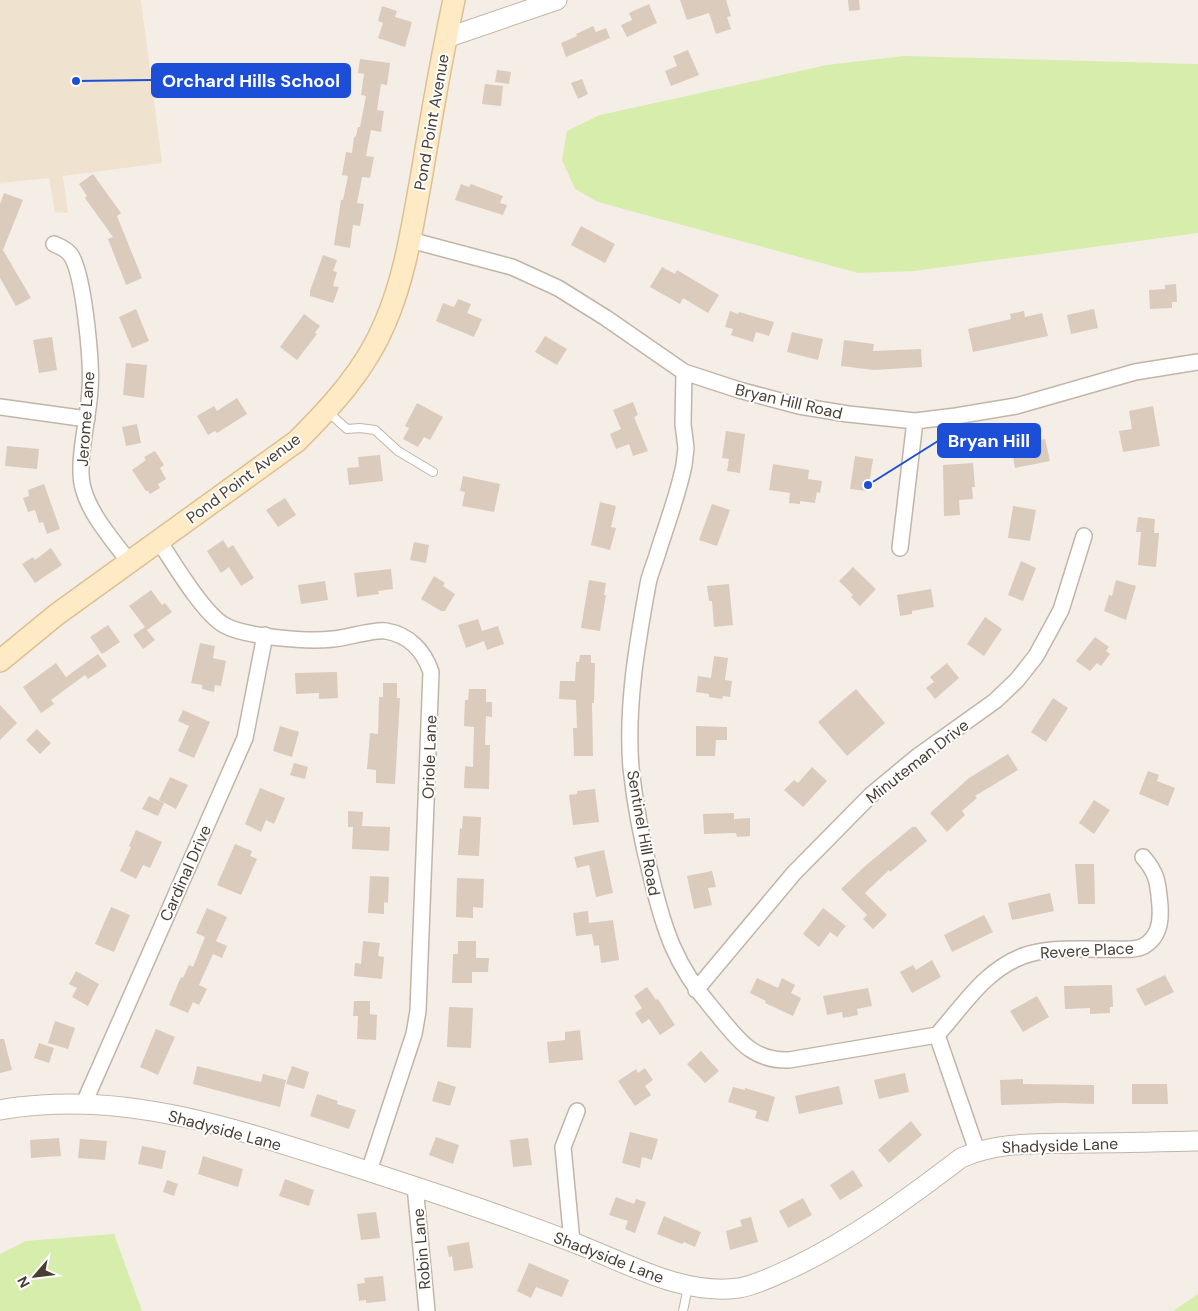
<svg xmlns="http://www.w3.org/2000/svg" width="1198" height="1311" font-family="'DM Sans',sans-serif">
  <rect width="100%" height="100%" fill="#f5eee6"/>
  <path fill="#efe2cf" d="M0 0H141L162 163 63 176 68 213 55 212 49 178 0 183Z"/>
  <path fill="#d7edab" d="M904 56 1198 64V233L914 271 858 273 598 202 575 189 562 160 567 131 600 115 827 65Z
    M114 1234 142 1311H0V1254L26 1241Z
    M1198 1294V1311H1173Z"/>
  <path fill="#dacbbd" d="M680 0H726L731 16 727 17 731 29 716 34 709 13 687 20Z
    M848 0H859L860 10 849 11Z
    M649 4 657 23 627 37 621 25 632 20 629 13Z
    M382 6 397 11 395 17 412 22 405 47 378 38 383 23 378 21Z
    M593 26 596 32 606 28 610 38 566 57 561 43 577 36 576 34Z
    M688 50 699 75 671 86 665 71 677 66 673 56Z
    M360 59 390 63 387 85 381 84 377 110 384 111 381 132 371 130 366 156 374 157 370 178 362 177 357 203 364 204 360 226 353 225 350 248 334 245 341 200H343L348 176 342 175 346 152 352 153 354 137 356 136 358 127H360L366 96 361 95 364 74 358 73Z
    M497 70 511 72 509 84 495 82Z
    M582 79 588 94 578 99 571 83Z
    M485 84 503 86 501 106 482 104Z
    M93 174 121 213 117 216 142 278 126 285 108 239 113 237 85 198 87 196 79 184Z
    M461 184 469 187 471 184 503 196 500 203 507 205 503 215 455 200Z
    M4 193 23 200 3 250 31 298 16 306 0 278V204Z
    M581 226 615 244 605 263 571 245Z
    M323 255 337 260 333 271 337 272 333 286 339 287 333 303 310 296V291Z
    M662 267 675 274 677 270 719 295 708 313 683 298 680 304 650 287Z
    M1176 284 1177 302H1172V308L1150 309 1149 290 1165 289V285Z
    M458 299 471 304 467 313 482 319 474 337 436 321 443 303 454 307Z
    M136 309 149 341 132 348 119 317Z
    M1094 309 1098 328 1071 334 1067 315Z
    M730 311 738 314 739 312 774 322 769 336 756 332 753 342 731 335 733 329 725 327Z
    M1024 311 1025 317 1042 313 1048 336 973 352 968 329 1011 319 1010 314Z
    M304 314 320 326 315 333 317 334 297 360 280 347Z
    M792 332 823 339 818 360 787 352Z
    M545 336 567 349 557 365 535 352Z
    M52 337 57 370 39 373 33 340Z
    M844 340 874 344 873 351 921 349 922 367 874 370 841 366Z
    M126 363 147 365 144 398 123 395Z
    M237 398 247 414 217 433 215 431 208 435 197 416 214 406 217 411Z
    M633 402 638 415 634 417 648 451 633 456 629 444 616 449 610 434 621 429 613 410Z
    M417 403 443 417 430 440 424 437 418 447 403 439 409 428 405 426Z
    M1153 406 1160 446 1123 452 1119 431 1132 429 1129 411Z
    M137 424 141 443 126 446 122 427Z
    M726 431 745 434 740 473 727 471 729 459 722 458Z
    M1019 438 1020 444 1045 439 1050 461 1015 468 1013 456 1007 457 1004 442Z
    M7 446 39 449 37 469 5 466Z
    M155 451 164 465 160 468 166 479 158 484 160 488 150 494 148 491H146L132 470 146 460 144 457Z
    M380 455 383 481 349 485 347 468 359 467 358 457Z
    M855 456 873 459 868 491 850 489Z
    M973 463 975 487H972L973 499 959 500 960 515 944 516 943 465Z
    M773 464 809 470 808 479 822 481 820 493 817 492 815 503 800 501V504L789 503 790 493 769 490Z
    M463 476 500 484 494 512 462 506 465 492 460 491Z
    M44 484 60 529 47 534 43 522 39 523 35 510 28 512 23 498 29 496 28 490Z
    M285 498 296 515 278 527 266 510Z
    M600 502 616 506 611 527 616 528 610 550 591 545Z
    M712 504 730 510 717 546 699 540Z
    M1013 506 1036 510 1030 541 1008 538Z
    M1138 517 1155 519 1154 533H1159L1156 567 1138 565 1141 532H1136Z
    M223 540 228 548 233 545 254 578 241 586 229 567 221 573 207 551Z
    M414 542 429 545 426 563 410 560Z
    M51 548 62 565 35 583 22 564 33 557 35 560Z
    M1021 561 1036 568 1023 601 1008 595Z
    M853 567 876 589 860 606 851 597 853 595 839 581Z
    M391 569 393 589 378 591 379 594 357 597 354 573Z
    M434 576 445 583 443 586 455 594 445 611H441L421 599Z
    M589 580 606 583 604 595H606L600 631 581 628Z
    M1116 580 1136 586 1126 620 1104 611 1109 595 1112 596Z
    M325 581 328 600 301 604 298 585Z
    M729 584 733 625 714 627 712 601H709L707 586Z
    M931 589 934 607 912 611V614L900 616 897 595Z
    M151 590 162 605 165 603 172 612 147 630 155 640 143 649 133 635 145 627 129 606Z
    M985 617 1002 629 984 656 967 644Z
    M478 619 482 631 498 626 504 644 487 650 484 641 466 648 458 625Z
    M108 625 120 642 102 654 90 637Z
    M1095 637 1109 647 1106 651 1110 654 1101 666 1097 663 1090 671 1076 661Z
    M200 643 215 646 213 658 226 661 221 686 215 685 214 692 202 689V685L191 683Z
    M98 654 107 666 88 679 85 675 51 700 54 704 41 713 23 687 56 663 66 677Z
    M580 655H591V663H595L594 703H592L593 756H574L573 728H577L576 700 559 699 560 681H575L576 662H579Z
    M714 656 728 658 725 680 732 681 730 697 723 696 722 699 709 697V694L696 692 698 676 711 678Z
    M947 663 959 678 935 699 926 688 934 682 930 677Z
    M337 672 338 698 319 699V693L296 694 295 673Z
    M383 683H397V698H400L395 784 376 783V770L367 769 370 733 378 734 379 697H383Z
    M469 689H486V702H492V717L486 716 485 745H490L489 789 464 788 465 766 473 767 474 727 464 726 465 700H468Z
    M856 689 885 723 847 756 818 722Z
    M1053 698 1068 708 1046 742 1031 732Z
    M0 705 17 723 0 740Z
    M183 710 210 722 194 758 178 751 189 726 178 721Z
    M280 726 299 732 292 757 273 751Z
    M696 726 727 727V740H716L715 756H696Z
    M37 729 51 743 40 754 26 740Z
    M1008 754 1018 770 975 796 977 798 962 811 965 815 947 832 930 813 969 778Z
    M294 763 308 767 305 779 290 775Z
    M812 767 827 781 803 807 784 790 794 780 798 783Z
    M1148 771 1159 775 1157 781 1175 788 1168 806 1139 794Z
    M170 777 188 785 176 809 159 800Z
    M260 788 285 798 274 824 266 820 261 832 245 824Z
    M595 789 599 822 573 825 569 795 577 794V791Z
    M149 796 164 803 158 816 142 809Z
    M1094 800 1110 810 1094 834 1079 823Z
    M348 811 363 812 362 826 390 827 389 851 352 849 353 827H348Z
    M734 813V819L750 818V836L737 837 736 833 704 834 703 814Z
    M463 816 481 817 479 856 458 855 460 828 462 829Z
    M912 827H916L927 841 890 872 889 870 865 893 887 915 873 929 863 919 867 915 841 889 864 867Z
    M136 830 162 842 150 868 143 865 136 879 120 871 131 847 129 846Z
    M235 844 252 851 250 856 257 859 241 895 217 885Z
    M604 850 613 893 596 897 589 865 577 868 574 857Z
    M1075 864H1094L1095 904H1078Z
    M712 871 716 887 708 888 712 905 694 909 687 876Z
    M370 876 389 877 388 903 384 902V914L368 913Z
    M457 878 484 879 483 908 473 907V918L456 917Z
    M1050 893 1054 911 1012 920 1008 903Z
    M111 907 130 915 114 952 95 944Z
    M207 908 227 917 216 941 227 946 222 958 213 954 199 985 207 989 199 1005 193 1002 188 1013 169 1005 181 977 183 978 189 965 193 967 205 937 196 933Z
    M823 908 846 926 837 937 830 932 819 947 803 934Z
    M588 911 589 923 613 920 619 960 601 963 599 945 594 946 592 934 576 936 573 913Z
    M984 915 993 932 952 952 944 935Z
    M363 941 380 943 378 956 384 957 382 979 354 976 355 963 361 964Z
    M458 941H476V958H489L488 972H472V983H452L453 954H458Z
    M932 960 941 977 912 993 900 972 913 965 916 970Z
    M76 971 99 984 88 1006 72 997 77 988 69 984Z
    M1165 975 1174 992 1145 1006 1136 989Z
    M757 978 778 988 782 978 795 985 791 993 801 998 793 1016 765 1003 766 1001 750 993Z
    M1112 985 1113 1007H1110V1013L1090 1014V1008L1065 1009 1064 986Z
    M647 987 656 1000 658 999 675 1025 660 1035 649 1019 642 1024 635 1013 642 1008 634 996Z
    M868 988 872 1006 857 1009 858 1015 843 1018 842 1012 827 1015 823 996Z
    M1037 996 1049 1017 1023 1032 1010 1011Z
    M354 1001H370V1014L377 1015 376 1040 357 1039 358 1016H353Z
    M449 1007 473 1008 471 1048 447 1047Z
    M55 1021 75 1028 68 1049 48 1043Z
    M156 1029 175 1037 158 1075 140 1067Z
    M580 1030 583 1060 549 1063 547 1042 565 1040V1032Z
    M0 1039H4L12 1070 0 1073Z
    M39 1043 54 1048 49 1063 34 1058Z
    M701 1051 719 1071 705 1083 687 1064Z
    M197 1066 261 1082 263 1074 286 1080 280 1107 193 1084Z
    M292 1066 309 1072 304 1089 286 1084Z
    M645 1068 653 1080 645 1086 651 1095 635 1106 618 1081 636 1069 638 1073Z
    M905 1073 909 1092 879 1099 874 1080Z
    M1023 1079V1084L1094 1085V1104L1062 1103 1001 1105 1000 1080Z
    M438 1081 456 1087 450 1106 432 1101Z
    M1132 1084H1167L1168 1104H1132Z
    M839 1086 843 1104 799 1114 795 1096Z
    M733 1087 745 1090V1088L775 1097 768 1122 755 1118 757 1111 728 1102Z
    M317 1094 338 1101 337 1104 356 1110 349 1129 310 1116Z
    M911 1121 922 1135 889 1163 878 1150Z
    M630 1132 658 1139 652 1160 642 1157 640 1168 622 1163Z
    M436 1137 459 1145 453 1164 429 1155Z
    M59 1138 61 1156 31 1158 30 1140Z
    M528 1138 532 1165 513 1167 510 1140Z
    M80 1139 107 1141 105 1160 78 1158Z
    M142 1146 166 1151 162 1169 138 1164Z
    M203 1156 243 1169 238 1187 198 1174Z
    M853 1170 863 1186 840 1200 830 1185Z
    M285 1179 314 1190 309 1206 279 1196Z
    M167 1180 178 1184 174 1196 163 1192Z
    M616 1197 634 1204 636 1199 646 1202 635 1233 625 1229 628 1221 609 1215Z
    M803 1198 812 1215 788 1228 779 1211Z
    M376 1212 380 1238 361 1240 357 1214Z
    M664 1216 701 1232 695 1247 684 1242 682 1244 657 1234Z
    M751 1217 758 1242 730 1250 726 1231 742 1226 740 1220Z
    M469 1242 473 1268 454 1271 452 1256 449 1257 447 1246Z
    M529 1263 569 1280 562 1297 536 1287 531 1298 517 1291Z
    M383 1276 386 1301 366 1303V1300L359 1301 357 1284 365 1283 364 1278Z"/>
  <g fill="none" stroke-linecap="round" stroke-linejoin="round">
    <g stroke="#c1b5a8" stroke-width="10">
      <path id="service" d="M327 411 347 429 360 428 375 430 398 451 433 472
        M683 1311 688 1287"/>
    </g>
    <g stroke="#c1b5a8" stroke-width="18">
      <path id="minor" d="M410 240 512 267 558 288 606 318 684 372 739 390 799 406 848 414 915 421 956 416 1016 406 1135 372 1198 362
        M54 244C59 246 66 249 70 254 84 272 92 364 90 389 89 416 76 463 83 488 90 515 113 540 129 562
        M684 372 683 424 686 448 684 465C678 495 667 523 658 552 655 563 650 573 648 584 637 644 626 707 631 768 635 805 642 841 651 876 664 930 675 965 712 1008 736 1036 749 1061 789 1060L937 1035
        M0 407 87 419
        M159 541C173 562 203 613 224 625 245 637 308 642 333 639 346 638 375 629 386 631 409 635 424 651 431 672L418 1011 414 1034 369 1171
        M900 548 915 421
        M696 990 794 873 871 795 918 756 995 701 1017 680 1036 656 1061 610 1084 536
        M84 1103 245 738 265 635
        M977 1151 937 1035C964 1005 984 971 1023 956 1050 946 1082 950 1110 949 1121 949 1134 951 1144 946 1159 937 1161 922 1160 906 1158 884 1158 874 1143 857
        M415 1186 427 1311
        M572 1242 563 1147 577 1111"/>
    </g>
    <g stroke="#c1b5a8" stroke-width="21">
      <path id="tertiary" d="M446 38 557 0
        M0 1110C14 1107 27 1106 41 1105 145 1097 245 1132 343 1163 420 1188 497 1213 572 1242 626 1262 681 1296 739 1288 757 1285 776 1275 792 1268 853 1239 907 1199 961 1158 999 1141 1041 1144 1082 1143 1121 1143 1159 1142 1198 1141"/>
    </g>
    <g stroke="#dcc093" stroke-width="24">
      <path id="secondary" d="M0 661 56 615 297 441C332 406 366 369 385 323 405 277 412 228 421 179 431 119 441 59 454 0"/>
    </g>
    <use href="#service" stroke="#fff" stroke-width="8"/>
    <use href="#minor" stroke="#fff" stroke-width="15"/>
    <use href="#tertiary" stroke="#fff" stroke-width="19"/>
    <use href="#secondary" stroke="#ffeac6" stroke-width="21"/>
  </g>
  <g text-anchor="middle" stroke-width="4" stroke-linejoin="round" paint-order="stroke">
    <g font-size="16" fill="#483e34" stroke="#fff">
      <text transform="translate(431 122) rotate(-80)" y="6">Pond Point Avenue</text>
      <text transform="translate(789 401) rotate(13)" y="6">Bryan Hill Road</text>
      <text transform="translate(85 419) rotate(-86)" y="6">Jerome Lane</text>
      <text transform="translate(243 478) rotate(-37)" y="6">Pond Point Avenue</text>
      <text transform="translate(429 757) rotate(-88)" y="6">Oriole Lane</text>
      <text transform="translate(917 761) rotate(-38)" y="6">Minuteman Drive</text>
      <text transform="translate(644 833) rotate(80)" y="6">Sentinel Hill Road</text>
      <text transform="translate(185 873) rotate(-66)" y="6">Cardinal Drive</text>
      <text transform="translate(1087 950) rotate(-3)" y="6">Revere Place</text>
      <text transform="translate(225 1130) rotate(15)" y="6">Shadyside Lane</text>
      <text transform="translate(1060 1145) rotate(-2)" y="6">Shadyside Lane</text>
      <text transform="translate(421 1249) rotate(-95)" y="6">Robin Lane</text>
      <text transform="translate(609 1257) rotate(21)" y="6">Shadyside Lane</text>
    </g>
  </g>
  <path fill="none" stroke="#1d4ed8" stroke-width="2" d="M76 81L152 80M868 485L938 441"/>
  <g fill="#1d4ed8" stroke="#fff" stroke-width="2">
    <circle cx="76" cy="81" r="5"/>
    <circle cx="868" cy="485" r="5"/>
  </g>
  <g fill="#1d4ed8" stroke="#1d4ed8" stroke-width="2">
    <rect x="152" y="64" width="198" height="33" rx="5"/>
    <rect x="938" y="424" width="102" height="33" rx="5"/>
  </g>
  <g font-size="18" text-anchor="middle" font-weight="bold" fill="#fff">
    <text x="251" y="87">Orchard Hills School</text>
    <text x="989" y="447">Bryan Hill</text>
  </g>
  <g transform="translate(35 1276) rotate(242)" stroke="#ffffff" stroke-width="4" paint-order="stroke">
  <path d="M0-4L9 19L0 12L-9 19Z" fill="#483e34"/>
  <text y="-8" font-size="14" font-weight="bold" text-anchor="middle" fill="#483e34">N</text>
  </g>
</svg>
